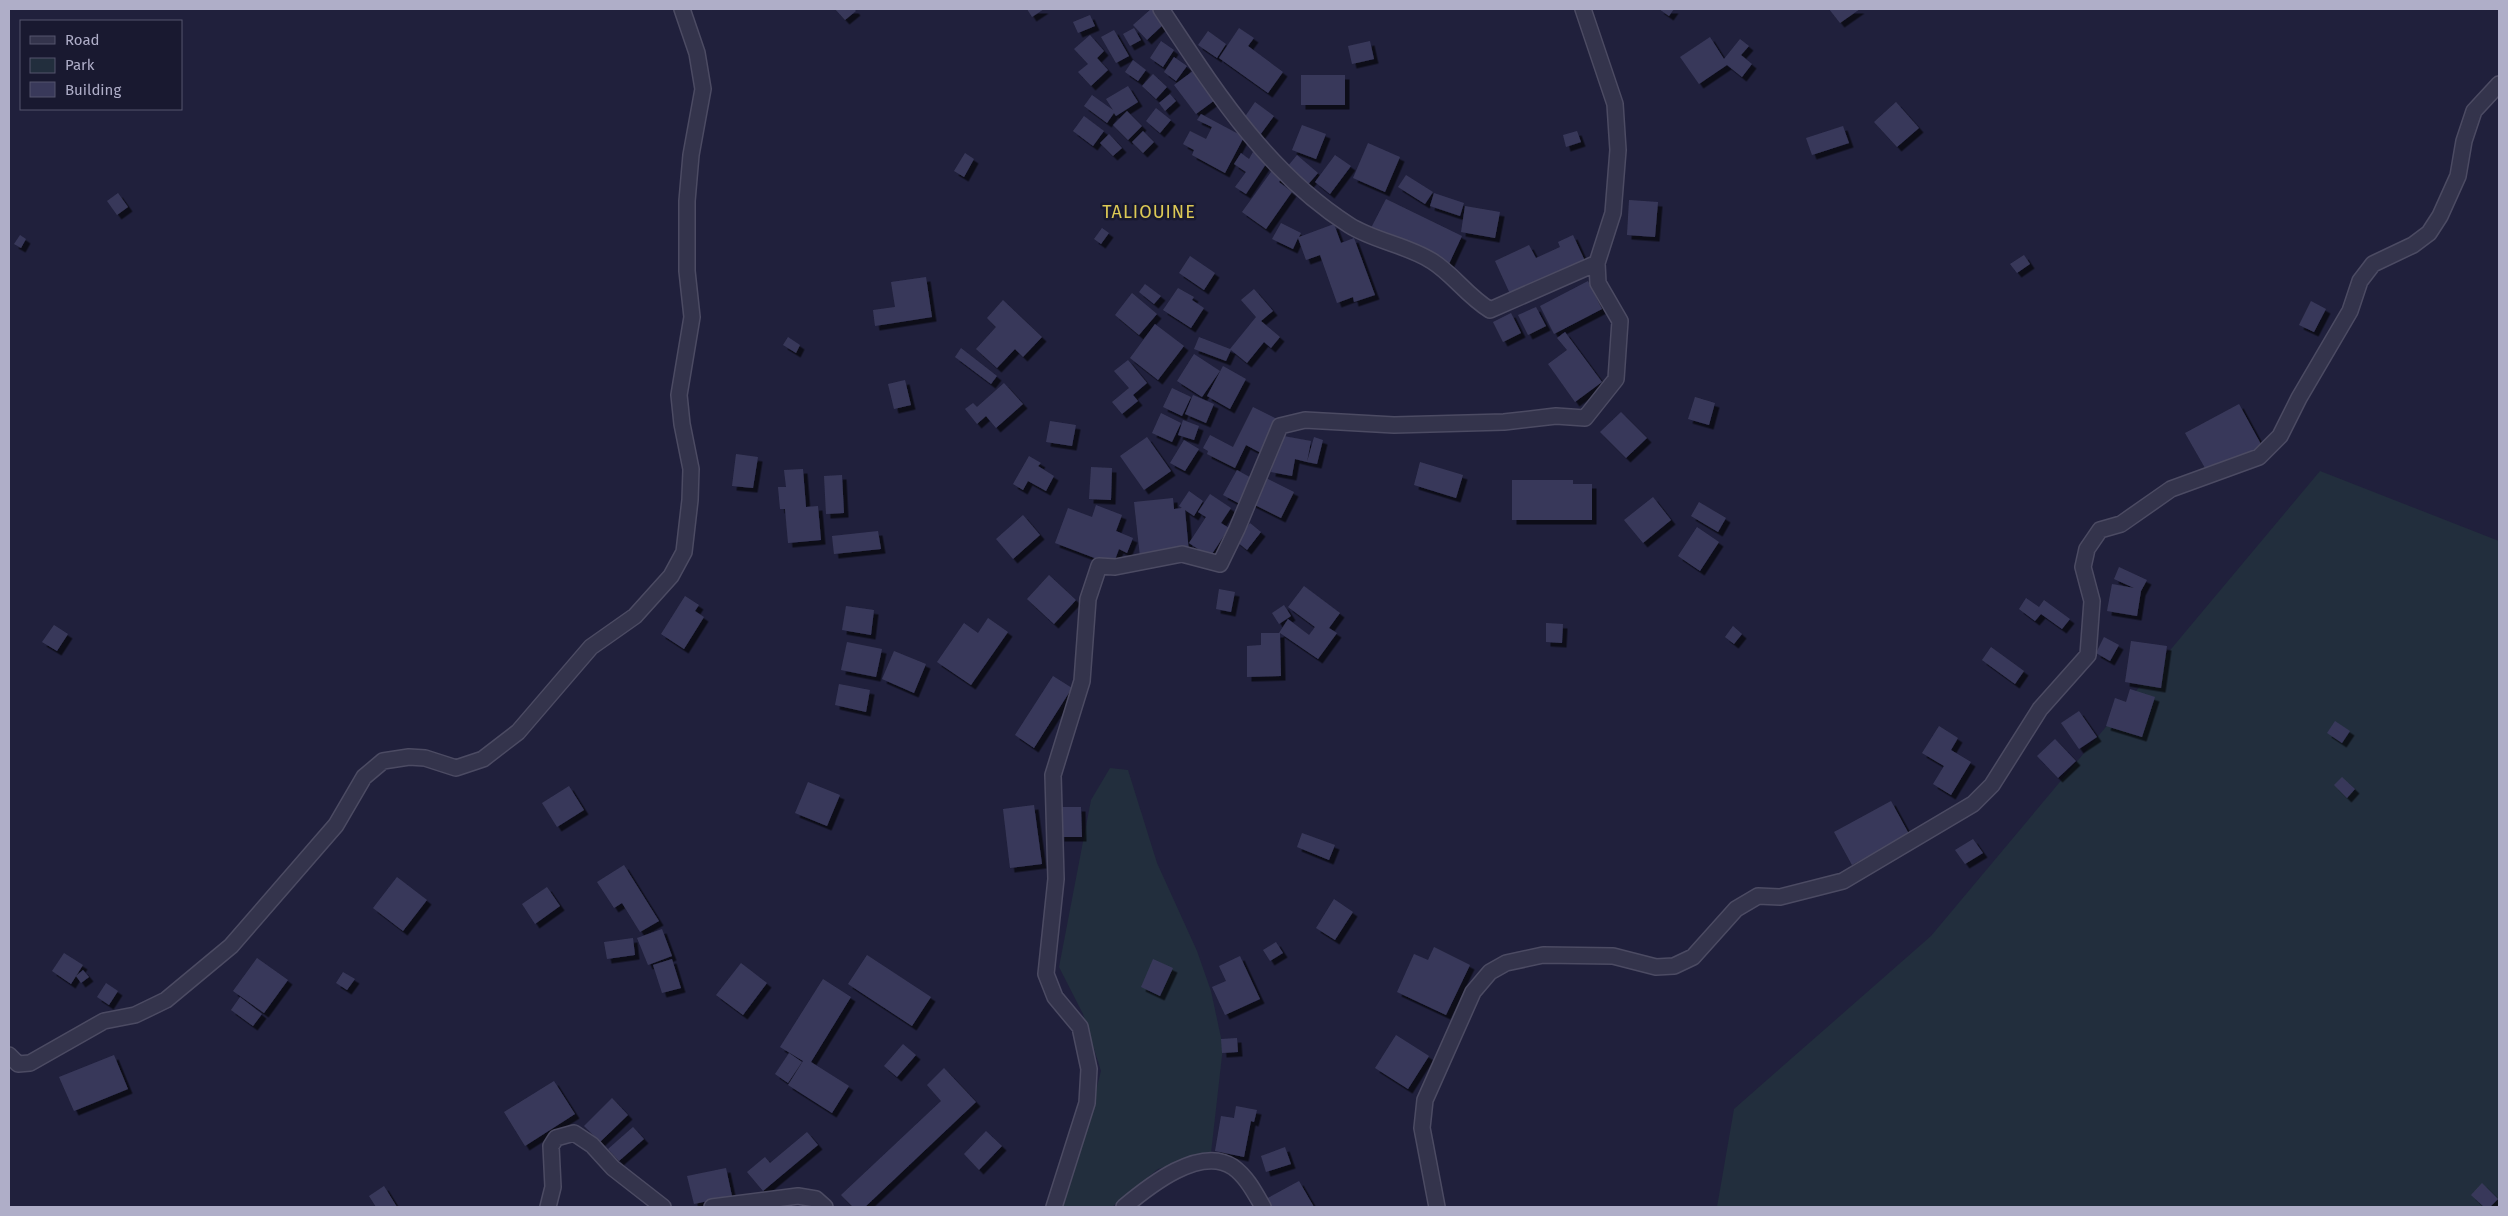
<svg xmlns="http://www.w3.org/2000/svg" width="2508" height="1216" font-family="'Fira Sans',sans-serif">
  <defs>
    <filter id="shadow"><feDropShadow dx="4.5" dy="4.5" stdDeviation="0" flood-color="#0009"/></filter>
  </defs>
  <rect width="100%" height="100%" fill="#20203c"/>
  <path fill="#222e3d" d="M2320 471 2499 541V1207H1717L1734 1109 1931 936Z
    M1110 768 1128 770 1157 863 1197 951 1211 991 1223 1047 1211 1153 1158 1169 1112 1207H1061L1085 1132 1101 1071 1083 1014 1059 967 1091 800Z"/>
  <path fill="#39395a" filter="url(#shadow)" d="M835 9H854L856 11 845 20Z
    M1027 9H1044L1032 17Z
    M1151 9H1156L1167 21 1147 40 1133 25Z
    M1659 9H1674L1669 16Z
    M1829 9H1860L1840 23Z
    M1090 15 1095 26 1078 33 1073 22Z
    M1134 28 1141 40 1130 46 1123 34Z
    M1239 28 1254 38 1248 46 1283 72 1268 93 1219 58Z
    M1114 30 1129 56 1116 63 1101 37Z
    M1208 31 1226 44 1217 58 1198 45Z
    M1090 35 1104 51 1097 58 1108 70 1091 86 1078 72 1088 64 1074 49Z
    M1710 37 1724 59 1740 39 1749 46 1741 55 1752 64 1742 77 1727 65 1699 84 1680 57Z
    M1161 41 1174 50 1163 67 1150 58Z
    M1370 41 1374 59 1352 64 1348 46Z
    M1174 57 1187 66 1176 81 1164 72Z
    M1133 60 1146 70 1138 81 1125 72Z
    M1193 71 1215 100 1196 114 1174 85Z
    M1153 74 1167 87 1156 99 1142 86Z
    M1301 75H1345V105H1301Z
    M1128 86 1138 102 1116 116 1114 113 1107 123 1084 106 1092 95 1113 110 1106 99Z
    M1170 94 1176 101 1165 111 1159 103Z
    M1255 102 1274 116 1260 135 1242 121Z
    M1896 102 1919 128 1897 147 1874 122Z
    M1156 108 1171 120 1160 133 1146 121Z
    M1127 111 1142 126 1128 140 1113 125Z
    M1201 114 1244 137 1225 173 1192 155 1194 150 1183 144 1190 131 1206 139 1212 127 1197 120Z
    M1084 116 1104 131 1093 146 1073 131Z
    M1302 125 1326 134 1316 159 1292 150Z
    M1843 126 1849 143 1812 155 1806 138Z
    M1143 131 1154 142 1143 153 1132 142Z
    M1577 131 1581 142 1566 147 1563 135Z
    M1109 134 1122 148 1113 156 1100 143Z
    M1368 143 1400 157 1385 192 1353 178Z
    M1253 152 1268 161 1246 194 1235 187 1246 172 1234 164 1241 153 1249 159Z
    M965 153 974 159 964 177 954 171Z
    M1297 155 1318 173 1304 189 1283 172Z
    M1335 155 1351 166 1330 194 1315 182Z
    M1273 169 1283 176 1279 182 1292 192 1266 229 1242 212Z
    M1406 175 1433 192 1425 204 1398 187Z
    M118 193 128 207 117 215 107 201Z
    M1434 193 1464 203 1460 216 1430 206Z
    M1386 199 1462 236 1448 266 1371 228Z
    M1629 200 1658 202 1655 237 1627 235Z
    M1465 206 1500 212 1495 238 1461 232Z
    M1281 223 1301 233 1299 237 1334 224 1341 243 1354 238 1375 295 1354 302 1353 297 1337 303 1320 255 1306 260 1298 238 1293 249 1272 239Z
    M1102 228 1109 233 1101 244 1094 239Z
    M20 235 26 239 21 248 14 244Z
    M1573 235 1585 261 1511 296 1495 261 1529 245 1536 258 1560 247 1558 242Z
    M2024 255 2030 264 2017 273 2010 264Z
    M1190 256 1215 273 1204 290 1179 273Z
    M926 277 932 317 875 326 873 310 895 307 891 282Z
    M1588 281 1602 309 1554 334 1540 306Z
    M1145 284 1161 296 1154 304 1139 292Z
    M1178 288 1194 297 1192 300 1204 308 1191 328 1163 310Z
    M1254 289 1273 311 1261 321 1280 337 1271 348 1264 342 1247 363 1231 350 1226 361 1194 349 1199 337 1230 349 1256 317 1241 300Z
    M1132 293 1157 314 1139 335 1115 315Z
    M1003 300 1042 337 1023 357 1015 349 997 368 976 349 996 327 987 318Z
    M2311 301 2326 309 2314 332 2299 325Z
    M1536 307 1546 326 1528 335 1518 315Z
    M1511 313 1521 333 1503 342 1493 322Z
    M1155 324 1184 346 1158 380 1130 358Z
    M1565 332 1602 382 1575 402 1548 364 1567 350 1557 338Z
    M788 337 800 345 796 353 783 345Z
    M961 348 997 376 991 384 955 357Z
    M1194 354 1220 371 1202 397 1177 381Z
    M1128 360 1147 383 1133 395 1138 401 1122 414 1112 402 1129 388 1114 371Z
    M1223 366 1246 379 1230 409 1207 396Z
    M905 380 911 405 894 409 888 384Z
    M1004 383 1023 404 996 428 986 416 977 424 965 409 973 403 977 407Z
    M1172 388 1191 397 1182 416 1163 407Z
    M1193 395 1214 404 1206 423 1185 414Z
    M1695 397 1715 403 1709 425 1688 419Z
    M2239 404 2262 446 2209 475 2185 433Z
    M1253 407 1277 419 1261 453 1246 445 1235 468 1207 454 1208 451 1203 448 1210 435 1233 447Z
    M1621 412 1647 438 1626 458 1600 432Z
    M1161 413 1181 423 1172 442 1152 433Z
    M1183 420 1199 426 1194 440 1178 435Z
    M1050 421 1076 425 1072 446 1046 442Z
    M1278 435 1311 441 1307 462 1295 459 1292 476 1271 472Z
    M1147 437 1171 471 1144 490 1120 456Z
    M1314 437 1323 440 1317 464 1307 462Z
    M1184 440 1199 449 1185 471 1170 463Z
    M736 454 758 457 753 488 732 486Z
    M1029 456 1041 463 1038 466 1054 476 1046 491 1028 481 1023 490 1013 484Z
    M1420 462 1463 475 1456 498 1414 485Z
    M1091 467 1112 468 1111 500 1089 499Z
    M803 469 806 507 818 506 821 540 788 543 785 509H780L778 487H786L784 470Z
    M1237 470 1255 480 1242 505 1223 495Z
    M842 475 844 513 826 514 824 476Z
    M1262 476 1294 492 1281 518 1249 502Z
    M1512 480H1573V484H1592V520H1512Z
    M1189 491 1203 501 1194 516 1185 510 1189 552 1140 557 1134 502 1173 498 1174 509 1182 508 1179 506Z
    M1210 494 1231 508 1221 523 1229 528 1210 557 1189 543 1206 517 1198 512Z
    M1653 497 1671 520 1643 543 1624 520Z
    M1699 502 1726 518 1718 532 1691 516Z
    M1096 505 1122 515 1116 531 1133 538 1127 553 1119 549 1113 565 1055 543 1068 508 1092 517Z
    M1023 515 1040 535 1013 559 996 539Z
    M1250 523 1261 532 1247 550 1236 541Z
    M1697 527 1719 542 1700 571 1678 556Z
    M878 531 881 549 834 554 832 536Z
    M2119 567 2147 580 2141 591 2137 616 2107 611 2112 584 2134 588 2114 579Z
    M1049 575 1076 600 1054 624 1027 599Z
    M1304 586 1340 613 1329 628 1337 633 1318 659 1280 633 1281 676 1247 677V646L1261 645V633H1279L1288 619 1309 635 1315 627 1288 607Z
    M1219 589 1235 592 1231 612 1216 609Z
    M685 596 699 605 695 611 704 617 684 649 661 634Z
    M2026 598 2039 607 2044 600 2070 619 2062 629 2041 614 2035 621 2019 609Z
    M1284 605 1291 616 1279 624 1272 613Z
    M846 606 874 610 871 635 842 630Z
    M988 618 1008 632 971 685 937 662 964 623 978 633Z
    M1546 623 1563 624 1562 643 1546 642Z
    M54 625 68 634 57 651 42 642Z
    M1733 626 1742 634 1734 644 1725 637Z
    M2104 637 2119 645 2110 661 2096 653Z
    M2131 641 2167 646 2161 688 2125 682Z
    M847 642 882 649 876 677 841 670Z
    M1991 647 2024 671 2015 684 1982 660Z
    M894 651 926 664 914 693 882 679Z
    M1053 676 1072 688 1034 748 1015 735Z
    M839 684 870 690 866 712 835 705Z
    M2130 689 2155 697 2142 737 2106 726 2115 698 2126 702Z
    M2079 711 2097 737 2079 749 2061 723Z
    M2335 721 2350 731 2342 743 2327 733Z
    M1939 726 1958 738 1951 750 1971 762 1951 795 1933 784 1944 766 1922 753Z
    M2055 739 2076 761 2058 778 2037 756Z
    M2342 777 2355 789 2347 798 2334 785Z
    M808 782 840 795 827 826 795 813Z
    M569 786 584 810 557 827 542 803Z
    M1891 801 1909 834 1852 865 1834 832Z
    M1034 805 1042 864 1010 868 1003 809Z
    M1060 807H1081L1082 837H1060Z
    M1302 833 1335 845 1329 860 1297 847Z
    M1973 839 1983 853 1965 864 1955 850Z
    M624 865 659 921 640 932 622 903 614 908 597 882Z
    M397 877 427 900 403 931 373 908Z
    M547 887 560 906 535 924 522 904Z
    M1334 899 1353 912 1335 940 1316 928Z
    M662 929 672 956 648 965 637 938Z
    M633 938 635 955 607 959 604 942Z
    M1276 942 1283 953 1270 961 1263 950Z
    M1434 947 1470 965 1446 1015 1397 992 1414 954 1428 960Z
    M64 953 83 965 71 984 52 971Z
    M867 955 931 997 912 1026 848 984Z
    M1240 956 1260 999 1225 1015 1212 987 1226 981 1219 966Z
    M257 958 288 980 264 1013 233 991Z
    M672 959 681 988 662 993 653 965Z
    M1153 959 1173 968 1160 996 1141 987Z
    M741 963 767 983 743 1015 716 995Z
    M83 970 89 977 81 983 76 976Z
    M343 972 355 979 347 990 336 983Z
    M823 979 851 997 811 1062 849 1086 832 1113 788 1085 803 1061 780 1047Z
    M106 983 118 991 109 1005 97 997Z
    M240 997 262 1014 253 1026 231 1010Z
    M1396 1035 1429 1056 1408 1089 1375 1068Z
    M1237 1038 1238 1052 1222 1053 1221 1039Z
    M903 1044 916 1055 897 1077 884 1066Z
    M789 1053 802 1062 788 1083 775 1074Z
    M114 1055 128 1089 74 1111 59 1077Z
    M944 1068 976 1102 865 1207H853L841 1195 941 1101 927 1085Z
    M554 1081 575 1114 525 1146 504 1112Z
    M612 1098 628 1115 600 1142 584 1126Z
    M1236 1106 1257 1110 1254 1122 1251 1121 1244 1157 1215 1151 1221 1116 1234 1118Z
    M633 1127 644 1139 619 1161 608 1149Z
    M986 1131 1002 1146 979 1170 964 1154Z
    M807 1132 818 1145 763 1191 747 1172 765 1157 770 1163Z
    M1285 1147 1291 1164 1266 1172 1261 1156Z
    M726 1168 732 1196 694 1204 687 1176Z
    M1299 1181 1314 1207H1268L1264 1200Z
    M2482 1183 2498 1199 2490 1207H2484L2471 1195Z
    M384 1186 397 1207H376L369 1196Z"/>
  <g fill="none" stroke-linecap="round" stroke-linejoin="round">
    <g stroke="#4c4b63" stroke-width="18">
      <path id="minor" d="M1583 9 1615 104 1618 150 1613 213 1597 263
        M9 1055 18 1064 30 1063 104 1021 135 1015 166 1000 231 946 336 825 364 777 383 761 409 757 425 758 456 768 483 759 518 732 591 647 635 616 671 576 684 552 690 500 691 469 682 424 679 395 692 317 687 271V201L691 155 703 89 697 53 682 9
        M548 1207 553 1187 551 1146 556 1138 574 1133 592 1145 613 1168 663 1207
        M712 1207 798 1196 816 1199 825 1207
        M1054 1207 1087 1103 1089 1069 1080 1027 1055 997 1046 974 1056 879 1053 775 1082 681 1088 599 1099 566 1115 567 1182 554 1220 564 1237 529 1280 426 1305 420 1394 425 1504 422 1556 416 1585 418 1616 379 1620 321 1598 283 1597 263 1490 310C1466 295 1453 274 1432 261 1407 245 1374 241 1349 225 1266 172 1214 89 1161 9
        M1124 1207C1149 1186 1200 1145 1233 1167 1247 1177 1255 1193 1263 1207
        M1437 1207 1422 1128 1425 1100 1473 992 1490 972 1506 963 1543 955 1613 956 1656 967 1674 966 1693 957 1736 909 1758 896 1780 897 1843 881 1973 804 1992 785 2040 709 2088 655 2092 601 2083 567 2087 549 2100 530 2121 524 2171 489 2259 457 2280 436 2299 398 2350 311 2360 281 2373 264 2413 245 2429 233 2440 216 2458 176 2464 141 2474 111 2499 84"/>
    </g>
    <use href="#minor" stroke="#34344c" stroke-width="15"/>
  </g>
  <g text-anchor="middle" stroke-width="5" stroke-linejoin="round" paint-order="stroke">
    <g font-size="18" letter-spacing="1" fill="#ddc955" stroke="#191930">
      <text x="1149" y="218">TALIOUINE</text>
    </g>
  </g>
  <rect width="2508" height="1216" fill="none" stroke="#afaec8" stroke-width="20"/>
  <rect x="20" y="20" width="162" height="90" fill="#191930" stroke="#55556d"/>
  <rect x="30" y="36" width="25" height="8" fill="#34344c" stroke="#55556d"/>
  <text x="65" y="45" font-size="15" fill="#afaec8">Road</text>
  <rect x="30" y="58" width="25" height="15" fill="#222e3d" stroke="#55556d"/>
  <text x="65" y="70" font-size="15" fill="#afaec8">Park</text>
  <rect x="30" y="82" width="25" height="15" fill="#39395a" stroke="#55556d"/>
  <text x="65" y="95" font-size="15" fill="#afaec8">Building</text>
</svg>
